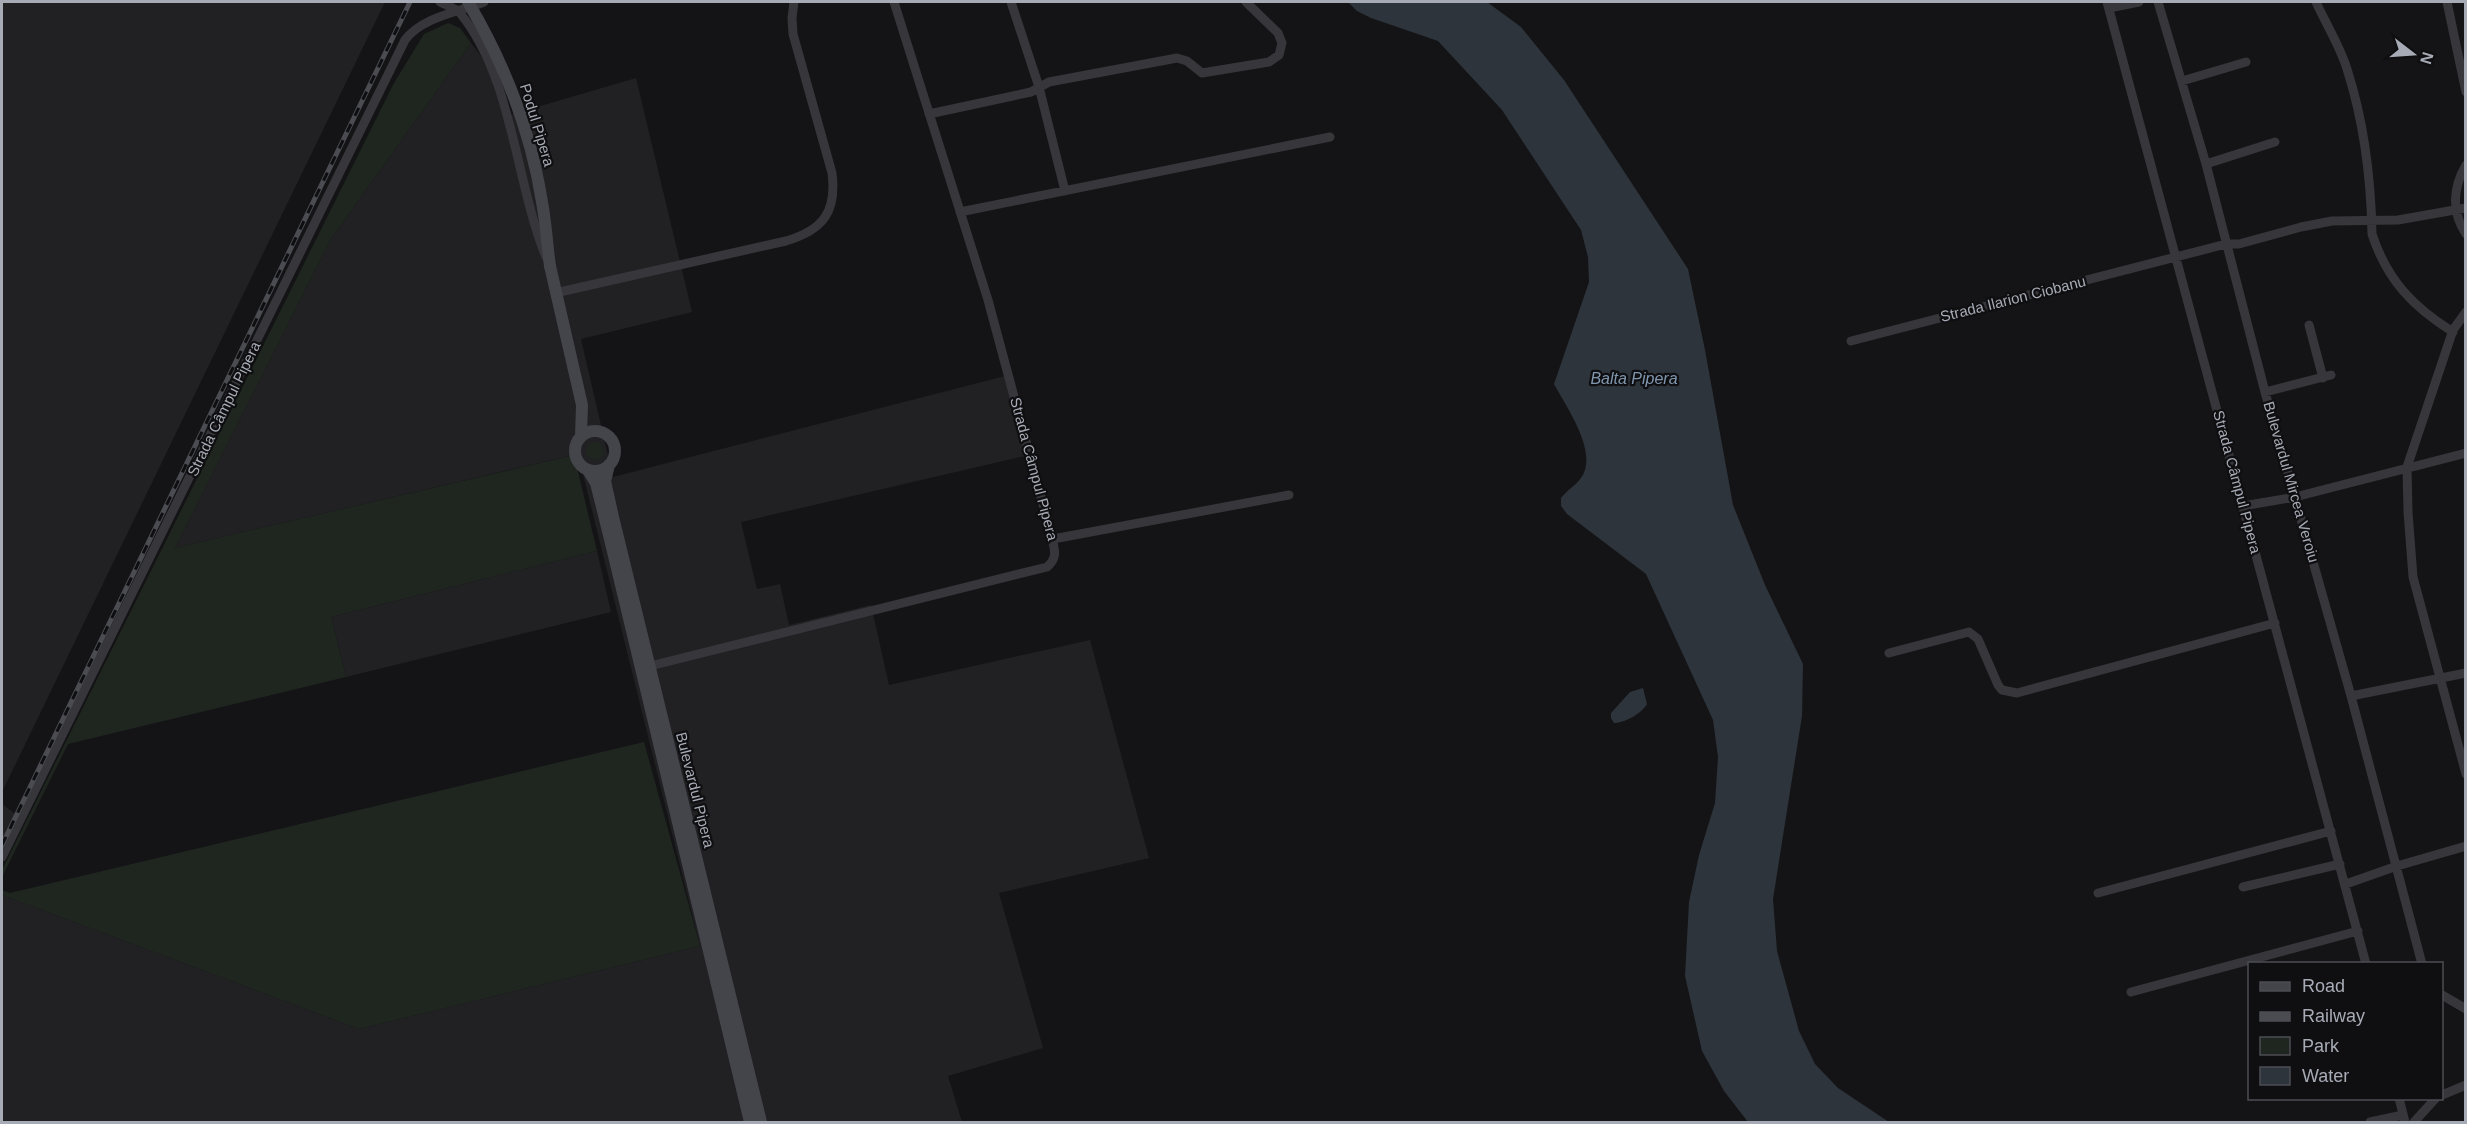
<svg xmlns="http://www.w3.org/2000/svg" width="2467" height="1124" font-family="Arial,sans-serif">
  <rect width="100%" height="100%" fill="#141416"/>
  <path fill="#212023" d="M2 2H385L2 792Z
    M471 43 481 56 490 74 503 117 636 78 692 312 581 339 613 477 1005 376 1029 455 741 522 757 589 780 584 789 625 871 605 889 685 1090 640 1149 858 999 893 1043 1048 948 1076 962 1122H2V895L359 1029 700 946 578 454 175 548 331 239Z
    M597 551 611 612 346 677 331 617Z
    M2 804 18 816 2 851Z"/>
  <path fill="#1f2620" d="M448 23 460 28 471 43 331 239 175 548 574 455 597 551 331 617 346 677 68 744 2 877V870L394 83 424 34Z
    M586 451a9 9 0 1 1 18 0a9 9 0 1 1-18 0Z
    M644 742 700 946 359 1029 2 895V890L10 893Z"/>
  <path fill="#2d343b" d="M1348 2H1487L1521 27 1564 80 1688 269 1705 350 1733 505 1765 585 1803 664 1802 716 1773 899 1777 951 1799 1031 1815 1064 1838 1088 1889 1122H1748L1724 1091 1702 1051 1685 976 1689 902 1699 855 1715 803 1718 757 1713 720 1646 574 1567 514 1561 506V498C1567 490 1575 486 1581 478 1599 453 1567 408 1554 384L1589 282 1588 257 1581 230 1502 110 1438 41 1371 18 1357 11Z
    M1643 688 1647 704C1642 713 1625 723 1614 723L1611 718V713L1630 692Z"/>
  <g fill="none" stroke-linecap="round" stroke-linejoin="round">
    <path stroke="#36363b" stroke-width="9" d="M440 2C446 5 455 8 460 13 513 78 515 181 546 257
      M1011 2 1039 87 1065 191
      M2107 2 2366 964
      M2158 2 2206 164 2265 392 2351 696 2422 964
      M2316 2C2326 24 2340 46 2347 69 2364 122 2371 178 2372 234 2387 280 2413 307 2453 332
      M2447 2 2466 92
      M2109 8 2139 2
      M2182 81 2246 62
      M929 114 1031 92 1049 82 1177 58 1187 61 1202 73 1269 62 1279 55 1282 43 1278 33 1246 2
      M2206 164 2275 142
      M2466 165C2453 187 2451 212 2466 234
      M960 212 1330 137
      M555 293 786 241C823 230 837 212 832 173L793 34 792 18 794 2
      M2466 312 2453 330 2407 467 2408 512 2413 577 2466 774
      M2309 325 2323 378
      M1851 341 2226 244H2239L2301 227 2332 221 2398 220 2466 208
      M2265 392 2331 375
      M2243 506 2295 497 2466 453
      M1053 539 1289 495
      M1889 653 1969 632 1978 639 1998 685 2002 690 2017 693 2275 623
      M650 666 1047 567C1059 557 1054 548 1051 534L988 300 894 2
      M2351 696 2466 673
      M2 857 405 40C422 17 459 12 484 2
      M2346 884 2397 866 2466 846
      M2243 887 2340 864
      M2098 893 2331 831
      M2131 992 2358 931
      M2442 995 2466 1009
      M2442 1095 2466 1085
      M2399 1098 2405 1122
      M2370 1122 2403 1115
      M2414 1122 2436 1098"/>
    <path stroke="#44454b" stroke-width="12" d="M550 266 582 405 581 437
      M575 451a20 20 0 1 1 40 0a20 20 0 1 1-40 0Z
      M609 465 605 481 613 517 761 1122
      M588 470 596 483 609 535 750 1122"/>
    <g stroke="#4b4c52" stroke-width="5">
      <path id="rail" d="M2 845 410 2"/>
    </g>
    <use href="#rail" stroke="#0f0f11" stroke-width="3" stroke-dasharray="9" stroke-linecap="butt"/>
    <path stroke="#44454b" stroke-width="12" d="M468 2C504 63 531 132 542 202 546 223 547 245 550 266"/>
  </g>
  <g text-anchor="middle" stroke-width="4.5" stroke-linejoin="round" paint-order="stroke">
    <g font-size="15" fill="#a7abb5" stroke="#0f0f11">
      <text transform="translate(537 125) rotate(73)" y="5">Podul Pipera</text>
      <text transform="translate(2013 299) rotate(-14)" y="5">Strada Ilarion Ciobanu</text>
      <text transform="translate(224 409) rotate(-64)" y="5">Strada Câmpul Pipera</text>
      <text transform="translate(1034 469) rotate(75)" y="5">Strada Câmpul Pipera</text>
      <text transform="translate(2237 482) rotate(75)" y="5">Strada Câmpul Pipera</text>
      <text transform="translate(2291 482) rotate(74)" y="5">Bulevardul Mircea Veroiu</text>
      <text transform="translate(695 790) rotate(76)" y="5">Bulevardul Pipera</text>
    </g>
    <g font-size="16" font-style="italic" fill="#8097af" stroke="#0f0f11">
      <text x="1634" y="384">Balta Pipera</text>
    </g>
  </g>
  <rect width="2467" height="1124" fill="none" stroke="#a7abb5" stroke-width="6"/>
  <rect x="2248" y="962" width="195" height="138" fill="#0f0f11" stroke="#4c4d53" stroke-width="1.5"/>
  <rect x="2260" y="982" width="30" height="9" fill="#44454b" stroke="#4c4d53" stroke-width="1.5"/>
  <text x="2302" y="992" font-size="18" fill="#a7abb5">Road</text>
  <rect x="2260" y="1012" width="30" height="9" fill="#4b4c52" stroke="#4c4d53" stroke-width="1.5"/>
  <text x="2302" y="1022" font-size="18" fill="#a7abb5">Railway</text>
  <rect x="2260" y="1037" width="30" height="18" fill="#1f2620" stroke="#4c4d53" stroke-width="1.5"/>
  <text x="2302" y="1052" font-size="18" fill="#a7abb5">Park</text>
  <rect x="2260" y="1067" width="30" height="18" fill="#2d343b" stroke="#4c4d53" stroke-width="1.5"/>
  <text x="2302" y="1082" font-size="18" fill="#a7abb5">Water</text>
  <g transform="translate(2413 54) rotate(107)" stroke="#0f0f11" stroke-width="4.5" paint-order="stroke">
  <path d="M0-4.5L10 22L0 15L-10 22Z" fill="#a7abb5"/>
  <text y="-9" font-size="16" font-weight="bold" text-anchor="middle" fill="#a7abb5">N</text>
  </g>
</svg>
